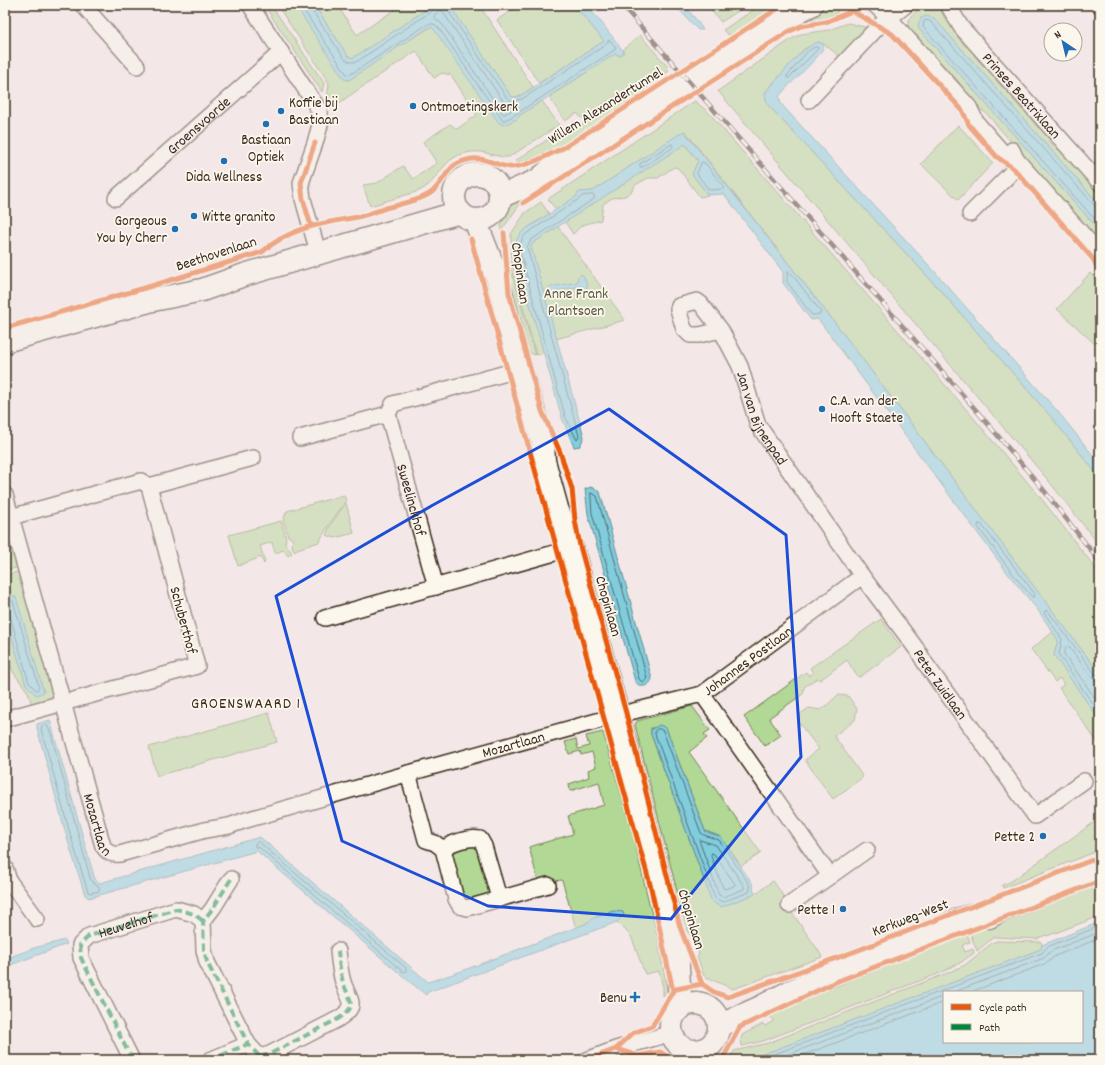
<svg xmlns="http://www.w3.org/2000/svg" width="1105" height="1065" font-family="Dekko,sans-serif">
  <rect width="100%" height="100%" fill="#f3e8e7"/>
  <filter id="ink" filterUnits="userSpaceOnUse"><feTurbulence type="fractalNoise" baseFrequency=".025" numOctaves="2"/><feDisplacementMap in="SourceGraphic" scale="8" xChannelSelector="R" yChannelSelector="G"/><feConvolveMatrix kernelMatrix="1 2 1 2 8 2 1 2 1" color-interpolation-filters="sRGB"/></filter>
  <g filter="url(#ink)">
    <path fill="#b1d894" stroke="#768159" d="M264 5H271L324 83 322 92Z
      M277 5H295L345 79 349 80 398 47 431 27 434 28 517 117 542 101 559 125 509 157C496 158 485 150 472 152 441 155 442 180 419 191L370 206 363 185 377 183 403 166 413 179 437 163 423 142 450 124 457 129 477 115 451 75 442 73 434 78 416 51 346 98 332 109 327 100 329 83Z
      M314 5H337L357 35 402 5H433L353 58 348 56Z
      M449 5H479L533 87 520 96 513 97 511 96Z
      M520 5H574L604 41 539 83 497 20Z
      M707 5H741L743 8 721 22Z
      M761 5H778L732 35 727 34 723 30Z
      M820 5H834L838 12 823 20 796 24Z
      M923 5H943L944 8 942 13 946 21H952L959 31 957 36 965 46 971 45 975 49 974 55 982 65 988 64 994 71 993 77 1002 87 1008 86 1014 93 1013 100 1021 109 1028 108 1032 114V120L1038 128 1044 127 1051 134 1049 141 1056 149 1063 148 1100 190V205L934 18 919 29 1100 231V248L1072 217 1073 211 1066 203H1060L1053 195V189L1046 181H1041L1034 174 1035 168 1028 160H1022L1013 144 986 113 973 105 961 92V85L954 76H947L942 71 946 68 933 54H927L923 49V43L916 34H909L905 29 908 26 909 18Z
      M848 23 868 28 839 56 824 44 819 42 804 49 765 92 767 104 941 291 1052 418 1100 478V546L1048 480 718 91 790 40 801 34 829 30Z
      M640 35 668 67 667 68 669 71 647 88 642 80 581 118 577 113 565 121 549 97 615 54 620 56 624 52 623 50Z
      M642 86 646 92 577 137C558 148 537 157 516 163L515 161 576 121 580 126Z
      M695 101 709 113 966 409 1040 497 1100 574V674L839 328 685 131 644 157 593 191 580 192 577 196 556 210 548 199Z
      M958 125 993 163 958 200 921 164Z
      M685 144 698 161 692 174 708 195 700 197 678 168 674 167 658 178H648L635 185 632 191 625 196 612 198 603 204 601 220 582 225 573 234 565 222Z
      M517 194 520 204 501 231C501 210 502 208 517 194Z
      M541 202 549 214C534 224 519 229 514 248L544 353 536 355 512 265 511 234 525 213Z
      M558 227 625 320 556 339 531 247 533 243Z
      M509 265H510L535 355 528 352 512 294Z
      M1090 273 1100 285V339L1095 344 1057 309Z
      M344 495 346 501 330 523 319 542 297 549 295 551 292 547 293 540 288 536 283 520 287 511Z
      M346 503 354 533 335 538 326 535 331 524Z
      M5 517 19 567 5 571Z
      M281 521 286 538 285 543 292 553 288 556 284 550 275 553 272 542 260 546 265 561 264 564 261 557 238 566 229 535Z
      M20 571 54 695 52 699 32 706 28 692 13 672 11 666 5 643V614L26 685 44 692 7 593H5V576Z
      M881 619 901 647 860 677 857 676 847 660 820 680 817 678 804 687 803 694 769 718 781 735 765 746 744 717 806 672 809 676 813 673 810 668Z
      M1053 632 1058 640 1054 655 1100 721V746L1059 688 1064 685 1060 678 1055 682 1031 649Z
      M838 695 848 696 857 709 855 720 834 736 863 777 833 799 805 760 819 749 799 723 800 714 809 708 821 710C828 705 832 700 838 695Z
      M692 706 710 730 704 734 707 738 689 752 761 853 741 866 721 837 705 831 666 728H651V734L712 901 721 907 755 894 773 881 785 898 786 904 818 950 822 957 733 989 704 976 697 957 699 955 695 941 687 931 635 725 637 721Z
      M269 713 277 742 157 776 149 747Z
      M603 732 633 836 658 940 667 989 663 996V987L659 971 645 974 631 936 617 922 624 915C619 914 613 913 608 913 596 915 587 924 576 928L562 880 540 882 538 881 529 847 573 834 568 816 604 805 599 782 570 791 569 784 589 777 588 770 596 767 592 752 581 755 580 751 569 754 565 742 576 739 578 749 589 746 586 736Z
      M1100 818V850L1003 888 1002 885 1010 882Z
      M475 845 480 847 491 888 488 895 466 901 460 898 451 851Z
      M1100 883V916L1047 936 1046 935 1038 938V939L994 937 977 951 970 933Z
      M967 934 970 942 962 945 965 952 973 949 974 953 960 963 940 973 763 1041 742 1046 741 1039 742 1035 763 1024 765 1026 772 1022 773 1020 770 1016 772 1014 830 987Z
      M997 941 1041 942 1042 945 1041 949 748 1060H729L734 1051 768 1043 945 974 965 965 992 943Z"/>
    <path fill="#80cdde" stroke="#648c91" fill-rule="evenodd" d="M295 5H314L348 56 353 58 433 5H449L511 96 513 97 520 96 604 41 574 5H586L601 22 624 52 621 56 615 54 520 115 517 119 504 125 499 123 433 28 430 27 398 47 349 80 344 79Z
      M675 5H684L698 22 703 30H698Z
      M926 16 934 18 1100 205V231L919 29 918 25 921 18Z
      M818 42 824 44C824 56 787 84 779 97L781 104 936 273 1059 413 1100 464V478L1052 418 941 291 767 104 765 94C778 79 801 47 818 42Z
      M684 131 839 328 1100 674V721L1054 655 1058 640 1037 609 1009 575 818 319 811 320 783 283V272L724 194 708 195 692 174 698 161 685 144 533 243 531 247 584 437 580 446 574 447 562 418 514 248C516 241 518 236 523 231L577 196V194L580 192 593 191 644 157Z
      M581 274 583 275 587 284V289L586 290H583L580 286 550 293 547 290 549 287 577 282 578 277Z
      M591 487 600 492 652 679C649 687 640 689 635 681L588 514 585 489Z
      M5 593 16 597 44 692 36 695 26 685 5 614Z
      M50 720 95 880 100 883 260 837 428 982 459 972 585 924 592 919 613 911 623 912 624 915 617 922 428 992 426 995 399 973 257 851 89 898 85 895 67 838 37 728V724Z
      M660 725 666 728 705 831 721 837 752 883 755 894 721 907 712 902 651 734V729Z
      M1100 922V1060H748L1041 949 1042 945ZM944 992H1082V1042H944Z
      M65 940 67 944 5 967V959L34 948Z"/>
    <g fill="none" stroke-linecap="round" stroke-linejoin="round">
      <path stroke="#576b6b" stroke-width="1" d="M300 5 348 76 428 24H434L438 27 503 121 513 116 616 49 611 41 609 40 604 46 522 99 511 101 507 98 447 9 446 5
        M311 5V9L344 58C348 62 353 63 358 61L433 10 435 5
        M441 9 503 101 513 107V109L505 114H503L442 24 434 18V16Z
        M815 47H817L818 49 789 78H787V76L807 52Z
        M672 144 673 146 672 148 643 167H640V164Z
        M702 162 705 163 724 187 723 189 709 190 697 174Z
        M593 195 595 197 594 199 531 240 527 247 579 436 578 439 577 440 565 416 519 248 523 237 526 234 579 199 582 196Z
        M1100 208 1095 206 931 22 927 20 924 21 923 27 1100 225
        M788 272 791 273 821 312 820 314 812 315 787 282Z
        M591 493 597 496 647 678 644 682 641 681 639 679 592 513Z
        M979 524 982 525 1035 594 1034 597H1032L1012 573 978 527Z
        M5 597 13 601 39 687 37 690 35 689 29 683 11 619 9 616H5
        M1100 676 1095 674 1048 611H1045L1044 613 1062 639 1059 655 1100 714
        M1100 681 1092 678 1069 647H1066L1064 654 1100 705
        M47 725 51 734 91 881 100 888 99 891 90 893 88 892 71 837 41 729 42 726Z
        M657 729H660L663 731 701 833 704 835 719 840 749 884 750 890 749 892 722 902 715 898 655 734V731Z
        M700 840 716 845 744 886V889L723 897 719 895 700 843Z
        M259 842 406 968V971L404 972 401 970 260 848 255 847V844Z
        M712 853 714 854 735 884 734 886 725 889 723 888 711 856Z
        M954 992 1044 958 1051 951 1100 932
        M971 992 1047 963 1055 956 1100 938
        M759 1060 1042 953 1047 947 1100 926
        M773 1060 944 996
        M790 1060 944 1002"/>
      <g stroke="#3b2a1e" stroke-width="18">
        <g id="street">
          <path d="M83 5 137 66"/>
          <path d="M250 5 319 110 320 125 315 143 301 183 303 199 318 252"/>
          <path d="M875 5 890 19 969 107 976 122 1003 153 1016 159"/>
          <path id="s1" d="M948 5 961 27 1100 183"/>
          <path d="M1099 5 1100 6"/>
          <path d="M809 100 878 27 906 5"/>
          <path d="M1012 150 1016 159 1100 254"/>
          <path id="s2" d="M116 198 281 52"/>
          <path d="M970 214 1020 164"/>
          <path id="s3" d="M721 330 699 335H690L684 329 678 309 679 306 697 301 701 304 721 330 740 366 758 425 862 576 918 651 925 663 1035 816 1084 781"/>
          <path id="s4" d="M388 414 436 587"/>
          <path d="M300 438 388 414 393 404 521 369"/>
          <path id="s5" d="M5 495 103 846C108 853 111 855 120 854L205 830 229 826 246 820 413 772 626 713 702 694 862 576"/>
          <path d="M11 517 141 481 149 486 253 458"/>
          <path d="M325 618 572 548"/>
          <path d="M702 694 830 876"/>
          <path d="M5 719 197 666 149 486"/>
          <path d="M408 773 426 840 435 843 443 849 456 899 460 906 467 908 548 885"/>
          <path d="M443 849C452 842 469 837 480 839L484 846 499 898"/>
          <path d="M5 868 9 881 37 919"/>
          <path d="M231 879 213 908 203 921 204 950 207 962 248 1044 260 1057V1060"/>
          <path d="M789 905 867 850"/>
          <path d="M260 1057 270 1054 338 1019C360 1005 349 1001 343 982 340 972 339 961 338 951"/>
          <path d="M132 1060 81 958 80 945 89 936 176 909 194 914 203 921"/>
          <path d="M210 1060 248 1044"/>
          <path d="M587 1060 616 1049 672 1033"/>
        </g>
      </g>
      <g stroke="#3b2a1e" stroke-width="25">
        <path id="secondary" d="M454 197a23 23 0 1 1 46 0a23 23 0 1 1-46 0Z
          M500 197 538 180 555 166 582 152 789 16 811 5
          M475 220 497 276 521 369 543 442 544 461 557 508 572 548 618 715 678 954C677 972 680 990 681 1008
          M5 341 153 300 202 290 244 275 460 212
          M989 917 1001 910 1100 871
          M671 1027a24 24 0 1 1 48 0a24 24 0 1 1-48 0Z
          M719 1026 761 1007 791 991 930 936C952 920 973 913 1001 910"/>
      </g>
      <use href="#street" stroke="#fbf7ec" stroke-width="15"/>
      <use href="#secondary" stroke="#fbf7ec" stroke-width="22"/>
      <g stroke="#3b2a1e" stroke-width="4.5">
        <path id="rail" d="M622 5 976 410 1042 488 1100 562"/>
      </g>
      <use href="#rail" stroke="#fbf7ec" stroke-width="3" stroke-dasharray="9" stroke-linecap="butt"/>
      <g stroke="#00873e" stroke-width="4" stroke-dasharray="8 4" stroke-linecap="butt">
        <path d="M231 879 213 908 203 921 204 950 207 962 248 1044 260 1057V1060"/>
        <path d="M260 1057 270 1054 338 1019C360 1005 349 1001 343 982 340 972 339 961 338 951"/>
        <path id="s6" d="M132 1060 81 958 80 945 89 936 176 909 194 914 203 921"/>
        <path d="M210 1060 248 1044"/>
      </g>
      <g stroke="#fbf7ec" stroke-width="8">
        <path id="cycleway" d="M848 5 852 11 892 34 962 110 969 125 997 157 1014 169 1093 259 1100 274
          M523 203 788 32 801 26 826 22 852 11
          M311 226 303 199 301 183 315 143
          M504 233 509 293 542 411 560 452 572 489 575 520 580 546 626 713 680 927 702 984
          M471 239 651 888 673 991
          M5 328 148 287 262 252C291 227 320 224 357 217 367 215 377 211 386 208 398 205 410 202 421 198 425 196 429 195 432 192 445 181 447 164 467 160 484 155 495 166 511 167 527 167 550 154 565 147L783 5
          M616 1049 638 1056 660 1052 673 1060
          M587 1060 616 1049 633 1033 652 1026 673 991 676 989 702 984 714 992 728 997 856 951 1100 857
          M722 1060 740 1027 838 981 1100 881"/>
      </g>
      <use href="#cycleway" stroke="#e8590c" stroke-width="5"/>
    </g>
  </g>
  <path d="M0 0H1105V1065H0ZM609 409 786 535 801 757 671 919 488 906 342 841 276 596 433 505Z" fill="#f3e8e7" fill-opacity=".55" fill-rule="evenodd"/>
  <path fill="none" stroke="#1d4ed8" stroke-width="3" stroke-linejoin="round" d="M609 409 786 535 801 757 671 919 488 906 342 841 276 596 433 505Z"/>
  <g fill="#1f6fb2" stroke="#fbf7ec" stroke-width="1.5">
    <circle cx="413" cy="106" r="4"/>
    <circle cx="281" cy="111" r="4"/>
    <circle cx="266" cy="124" r="4"/>
    <circle cx="224" cy="161" r="4"/>
    <circle cx="194" cy="216" r="4"/>
    <circle cx="175" cy="229" r="4"/>
    <circle cx="822" cy="409" r="4"/>
    <circle cx="1043" cy="836" r="4"/>
    <circle cx="843" cy="909" r="4"/>
    <path d="M633 991h4v4h4v4h-4v4h-4v-4h-4v-4h4z"/>
  </g>
  <g text-anchor="middle" stroke-width="3.5" stroke-linejoin="round" paint-order="stroke">
    <g font-size="15" fill="#3b2a1e" stroke="#fbf7ec">
      <text dy="5" stroke="none"><textPath href="#s1" startOffset="117">Prinses Beatrixlaan</textPath></text>
      <text transform="translate(605 105) rotate(-32)" y="5">Willem Alexandertunnel</text>
      <text dy="5" stroke="none"><textPath href="#s2" startOffset="110">Groensvoorde</textPath></text>
      <text transform="translate(216 253) rotate(-18)" y="5">Beethovenlaan</text>
      <text transform="translate(521 273) rotate(82)" y="5">Chopinlaan</text>
      <text dy="5" stroke="none"><textPath href="#s3" startOffset="218">Jan van Bijnenpad</textPath></text>
      <text dy="5" stroke="none"><textPath href="#s4" startOffset="89">Sweelinckhof</textPath></text>
      <text transform="translate(609 606) rotate(74)" y="5">Chopinlaan</text>
      <text transform="translate(184 620) rotate(75)" y="5">Schuberthof</text>
      <text dy="5" stroke="none"><textPath href="#s5" startOffset="1045">Johannes Postlaan</textPath></text>
      <text dy="5" stroke="none"><textPath href="#s3" startOffset="540">Peter Zuidlaan</textPath></text>
      <text dy="5" stroke="none"><textPath href="#s5" startOffset="793">Mozartlaan</textPath></text>
      <text dy="5" stroke="none"><textPath href="#s5" startOffset="342">Mozartlaan</textPath></text>
      <text transform="translate(910 917) rotate(-21)" y="5">Kerkweg-West</text>
      <text transform="translate(692 919) rotate(73)" y="5">Chopinlaan</text>
      <text dy="5" stroke="none"><textPath href="#s6" startOffset="178">Heuvelhof</textPath></text>
    </g>
    <g font-size="15" fill="#3b2a1e" stroke="#fbf7ec" text-anchor="start">
      <text x="289" y="107">Koffie bij<tspan x="289" dy="17">Bastiaan</tspan></text>
      <text x="421" y="111">Ontmoetingskerk</text>
      <text x="266" y="144" text-anchor="middle">Bastiaan<tspan x="266" dy="17">Optiek</tspan></text>
      <text x="224" y="181" text-anchor="middle">Dida Wellness</text>
      <text x="202" y="221">Witte granito</text>
      <text x="167" y="225" text-anchor="end">Gorgeous<tspan x="167" dy="17">You by Cherr</tspan></text>
      <text x="830" y="405">C.A. van der<tspan x="830" dy="17">Hooft Staete</tspan></text>
      <text x="1035" y="841" text-anchor="end">Pette 2</text>
      <text x="835" y="914" text-anchor="end">Pette 1</text>
      <text x="627" y="1002" text-anchor="end">Benu</text>
    </g>
    <g font-size="15" fill="#58563c" stroke="#fbf7ec">
      <text x="576" y="298">Anne Frank<tspan x="576" dy="17">Plantsoen</tspan></text>
    </g>
    <g font-size="16" letter-spacing="1" fill="#3b2a1e" stroke="#fbf7ec">
      <text x="246" y="708">GROENSWAARD 1</text>
    </g>
  </g>
  <rect width="1105" height="1065" fill="none" stroke="#fbf7ec" stroke-width="20"/>
  <rect x="10" y="10" width="1085" height="1045" fill="none" stroke="#3b2a1e" stroke-width="1.5" filter="url(#ink)"/>
  <rect x="943" y="991" width="140" height="52" fill="#fbf7ec" stroke="#aea59a"/>
  <rect x="951" y="1004" width="20" height="6" fill="#e8590c" stroke="#aea59a"/>
  <text x="979" y="1011" font-size="12" fill="#3b2a1e">Cycle path</text>
  <rect x="951" y="1024" width="20" height="6" fill="#00873e" stroke="#aea59a"/>
  <text x="979" y="1031" font-size="12" fill="#3b2a1e">Path</text>
  <g transform="translate(1063 42) rotate(325)"><circle r="19" fill="#fbf7ec" stroke="#aea59a"/>
  <path d="M0-3L7 15L0 10L-7 15Z" fill="#1f6fb2"/>
  <text y="-6" font-size="11" font-weight="bold" text-anchor="middle" fill="#3b2a1e">N</text>
  </g>
</svg>
